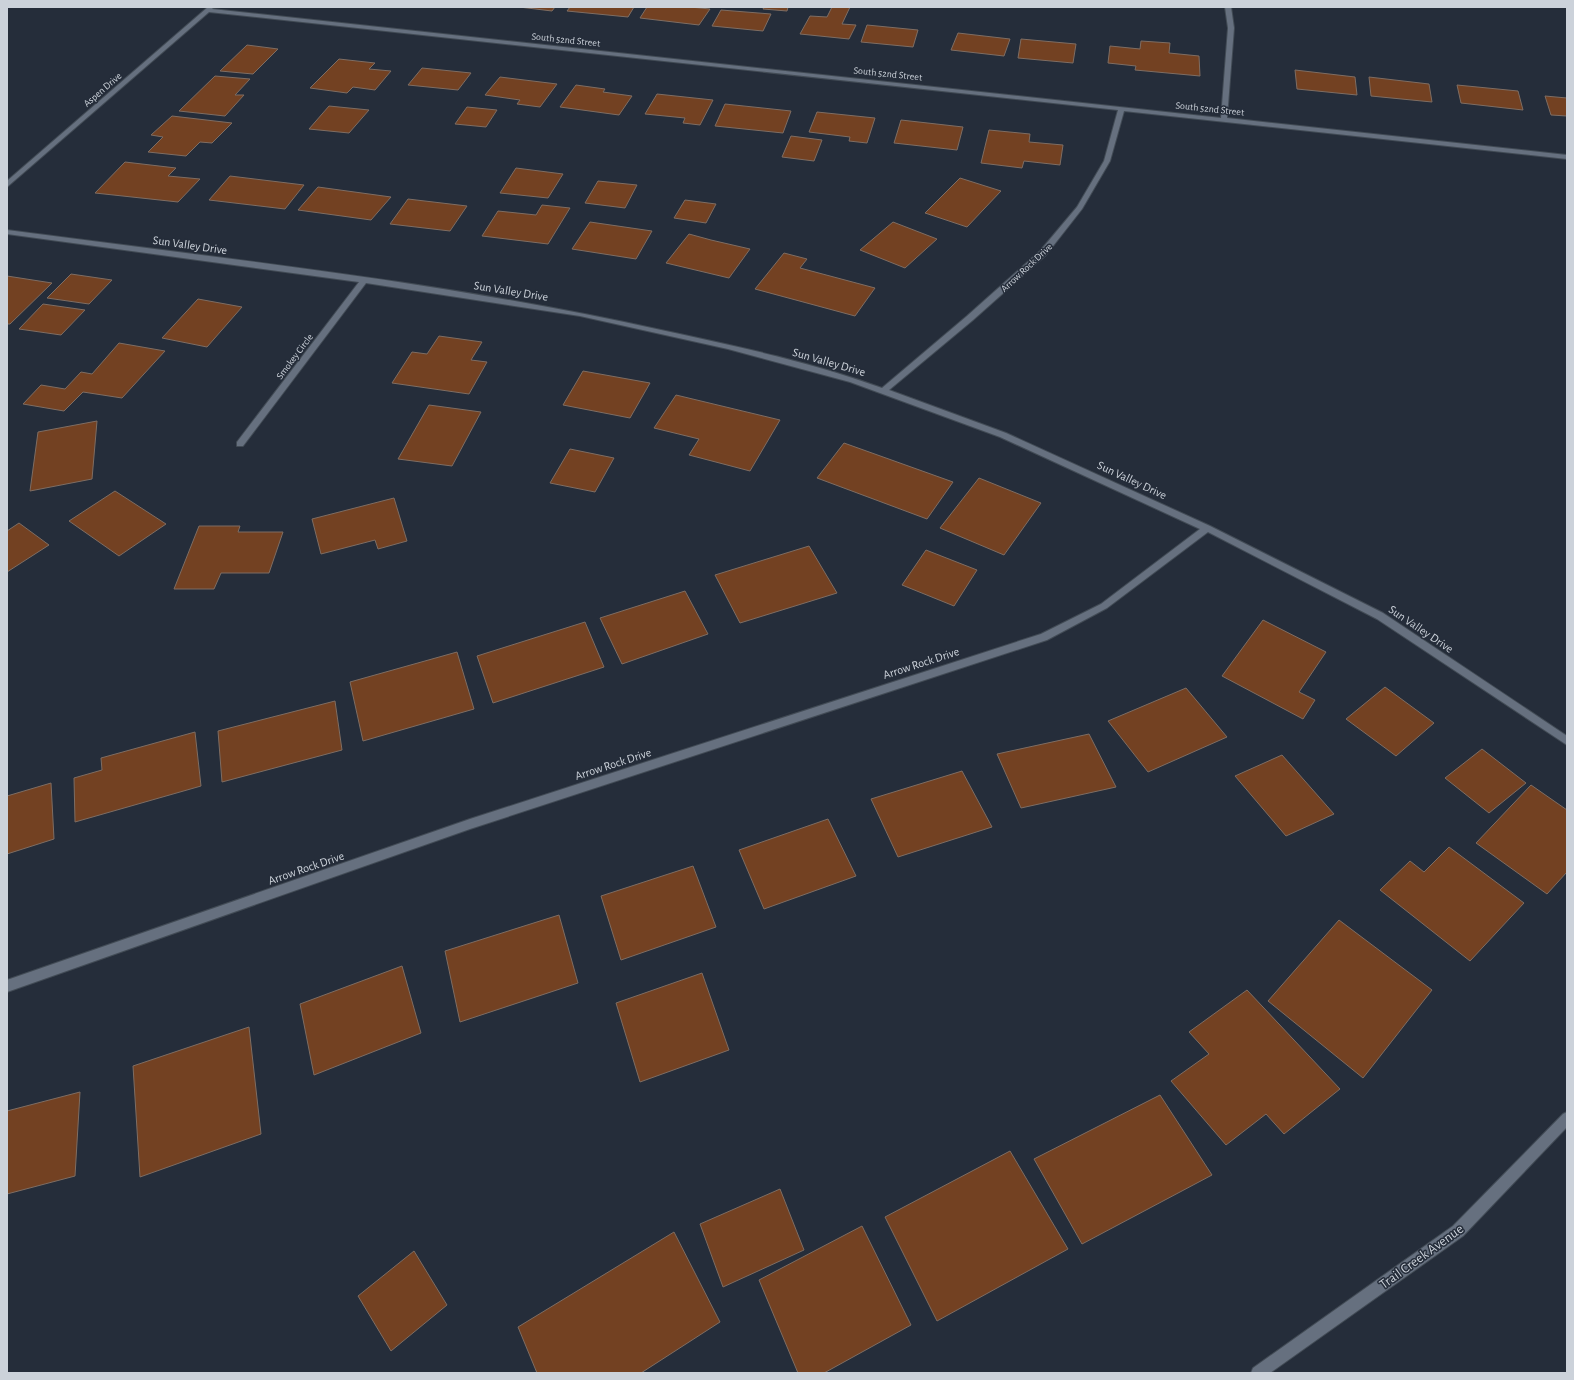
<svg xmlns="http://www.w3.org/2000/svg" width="1574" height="1380" font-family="'Alegreya Sans',sans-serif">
  <rect width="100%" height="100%" fill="#252d3a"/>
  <path fill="#734122" stroke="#7e6d63" d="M519 7H555L552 11Z
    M570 7H634L628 17 567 11Z
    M647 7H690L710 9 699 25 640 18Z
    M764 7H788L787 11 763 9Z
    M832 7H850L842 24 856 25 849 39 800 34 810 16 827 17Z
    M721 10 771 14 763 31 712 26Z
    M867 25 918 30 913 47 861 42Z
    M958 33 1010 39 1004 56 951 50Z
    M1021 39 1076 44 1073 63 1018 58Z
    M1141 41 1170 43 1169 53 1199 56 1200 76 1135 70 1136 66 1108 63 1110 46 1140 49Z
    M247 45 278 49 253 74 220 71Z
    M339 59 375 63 369 69 391 71 375 90 353 87 347 93 310 88Z
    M422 68 471 73 458 90 408 85Z
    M1295 70 1355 77 1357 95 1297 89Z
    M215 76 250 79 235 95H244L225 116 179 111Z
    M500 77 557 84 540 107 517 104 520 100 485 95Z
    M1369 77 1429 84 1432 102 1371 96Z
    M576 85 605 89 603 92 632 96 619 115 560 107Z
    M1457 85 1518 91 1523 110 1461 103Z
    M657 94 713 100 700 125 683 123 685 118 645 114Z
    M1545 96 1567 98V116L1551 115Z
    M725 104 791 111 783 133 715 126Z
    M329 106 369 110 349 133 309 129Z
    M467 107 497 110 486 127 455 124Z
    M817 112 875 118 867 143 849 141 850 137 809 132Z
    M172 116 232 123 212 143 200 142 186 156 148 152 163 137 151 135Z
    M901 120 963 127 957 150 894 143Z
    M989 130 1030 134 1029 142 1063 145 1060 165 1024 161 1022 168 981 163Z
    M791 136 822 140 814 161 782 157Z
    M125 162 176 168 168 176 200 179 178 202 95 193Z
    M516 168 563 174 548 198 500 193Z
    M230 176 304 185 285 209 209 200Z
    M960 178 1001 191 967 227 925 213Z
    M598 181 637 185 625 208 585 203Z
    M318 187 391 197 371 220 298 210Z
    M408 199 467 206 450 231 390 224Z
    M685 200 716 204 706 223 674 218Z
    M542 205 570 208 548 244 482 236 498 211 536 215Z
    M590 222 652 231 636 259 572 249Z
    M893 222 937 239 905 268 860 250Z
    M689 234 711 240 750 249 729 278 666 263Z
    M784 253 807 259 800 268 875 288 855 316 755 289Z
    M71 274 112 280 89 304 47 298Z
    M7 276 52 283 10 324H7Z
    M198 299 242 307 207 347 162 338Z
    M43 304 85 310 61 335 19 329Z
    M439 336 482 342 471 360 487 362 469 394 392 383 412 352 427 354Z
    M119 343 165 351 122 398 83 392 64 411 23 404 41 385 65 389 81 372 92 374Z
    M583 371 650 383 630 418 563 405Z
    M676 395 780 420 750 471 689 455 699 439 654 428Z
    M429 405 481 412 452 466 398 459Z
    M97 421 92 479 30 491 38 432Z
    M844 443 953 482 927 519 817 478Z
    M570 449 614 458 595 492 550 483Z
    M979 478 1041 503 1004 555 940 528Z
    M115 491 166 524 119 556 69 521Z
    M394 498 407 541 378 549 375 540 321 554 312 519Z
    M19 523 49 545 7 572V531Z
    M199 526H240L238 532H283L269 573H221L214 589H174Z
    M809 546 837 593 740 623 715 575Z
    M926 550 977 570 954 606 902 585Z
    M685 591 708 634 622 664 600 618Z
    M1263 620 1326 652 1299 692 1315 700 1303 719 1222 676Z
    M585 622 604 667 493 703 477 656Z
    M457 652 474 709 363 741 350 682Z
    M1385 687 1434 723 1396 756 1346 719Z
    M1186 688 1227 737 1148 772 1108 721Z
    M335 701 342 750 222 782 218 731Z
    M195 732 201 786 75 822 74 778 102 770 101 758Z
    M1089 734 1116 787 1021 808 997 754Z
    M1482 749 1526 783 1489 813 1445 778Z
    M1282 755 1334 814 1286 836 1235 776Z
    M962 771 992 827 898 857 871 799Z
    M51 783 54 839 7 854V796Z
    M1531 785 1567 810V872L1547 894 1476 843Z
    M828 819 856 876 764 909 739 850Z
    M1449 847 1524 903 1470 961 1380 890 1410 861 1424 872Z
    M693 866 716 927 621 960 601 896Z
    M559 915 578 983 460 1022 445 951Z
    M1339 920 1432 990 1363 1078 1268 1001Z
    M402 966 421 1033 314 1075 300 1004Z
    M702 973 729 1050 640 1082 616 1003Z
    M1247 990 1340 1089 1284 1134 1266 1114 1226 1145 1171 1081 1209 1054 1189 1032Z
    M249 1027 261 1134 140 1177 133 1066Z
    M80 1092 75 1176 7 1194V1111Z
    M1160 1095 1212 1175 1082 1244 1034 1159Z
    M1010 1151 1068 1249 937 1321 885 1217Z
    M780 1189 804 1250 723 1287 700 1224Z
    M862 1226 911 1325 824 1373H798L759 1280Z
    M674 1232 720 1322 641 1373H537L518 1327Z
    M414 1251 447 1305 391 1351 358 1296Z"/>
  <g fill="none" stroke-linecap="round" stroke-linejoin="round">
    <g stroke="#424b55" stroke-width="2">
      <path id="minor" d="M208 7H214L212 9 1221 118 1228 28 1225 7H1231L1234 28 1227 118 1567 155V159L1124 111 1110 161 1082 209 1046 255 973 320 889 390 1006 433 1210 526 1383 613 1567 736V745L1377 619 1208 532 1107 608 1047 640 470 829 7 992V980L470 819 1041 634 1101 604 1200 529 1000 437 850 382 728 349 580 316 366 283 243 446H237V442L359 282 7 234V230C225 259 446 282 661 330 735 346 811 362 882 388L967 316 1040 251 1077 207 1104 161 1118 110 209 12 7 187V181Z
        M1567 1112V1127L1463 1236 1270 1373H1251L1253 1368 1453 1226 1563 1114Z"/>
    </g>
    <use href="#minor" fill="#66707f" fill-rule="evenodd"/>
  </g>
  <g text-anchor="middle" stroke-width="3" stroke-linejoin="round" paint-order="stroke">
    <g font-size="10" fill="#ccd2da" stroke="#252d3a">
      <text transform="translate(566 39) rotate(6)" y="4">South 52nd Street</text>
      <text transform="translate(888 73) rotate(6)" y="4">South 52nd Street</text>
      <text transform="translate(102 89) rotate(-41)" y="4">Aspen Drive</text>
      <text transform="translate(1210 108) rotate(6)" y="4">South 52nd Street</text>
      <text transform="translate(1026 267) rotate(-43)" y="4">Arrow Rock Drive</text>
      <text transform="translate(294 356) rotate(-53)" y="4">Smokey Circle</text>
    </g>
    <g font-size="12" fill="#ccd2da" stroke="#252d3a">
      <text transform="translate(190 245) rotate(8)" y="4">Sun Valley Drive</text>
      <text transform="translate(511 291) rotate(9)" y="4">Sun Valley Drive</text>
      <text transform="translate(829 362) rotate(16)" y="4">Sun Valley Drive</text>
      <text transform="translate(1132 480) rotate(25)" y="4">Sun Valley Drive</text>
      <text transform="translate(1421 629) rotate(34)" y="4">Sun Valley Drive</text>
      <text transform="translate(921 663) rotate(-18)" y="4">Arrow Rock Drive</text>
      <text transform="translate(613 764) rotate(-18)" y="4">Arrow Rock Drive</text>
      <text transform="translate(306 868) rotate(-19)" y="4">Arrow Rock Drive</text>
    </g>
    <g font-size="14" fill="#ccd2da" stroke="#252d3a">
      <text transform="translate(1421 1256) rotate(-36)" y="5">Trail Creek Avenue</text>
    </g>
  </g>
  <rect width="1574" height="1380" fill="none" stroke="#ccd2da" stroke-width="16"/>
</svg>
